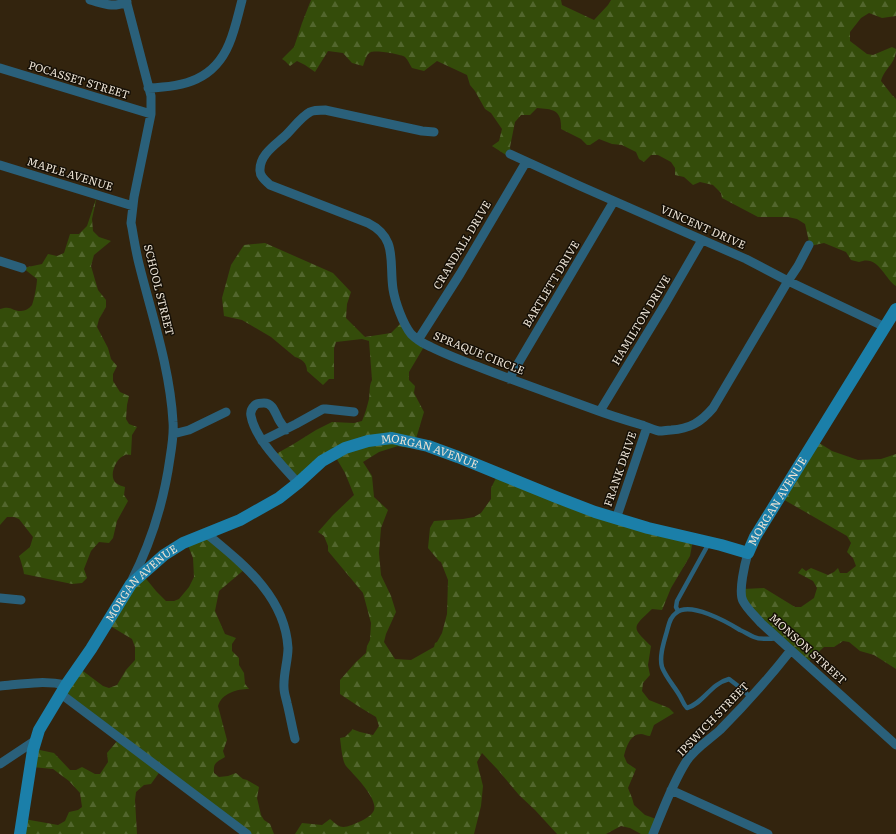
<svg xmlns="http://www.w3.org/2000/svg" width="896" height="834" font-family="Literata,serif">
  <defs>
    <pattern id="forest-firs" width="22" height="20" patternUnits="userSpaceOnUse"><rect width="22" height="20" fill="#344c0a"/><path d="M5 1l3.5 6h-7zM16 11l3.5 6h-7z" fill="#52662d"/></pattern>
  </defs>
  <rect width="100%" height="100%" fill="#33240e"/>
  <path fill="url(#forest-firs)" d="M311 0H561L562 5 594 20 608 5 611 0H896V16L882 18 869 13 861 18 850 32V41L867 54 873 55 892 47 896 49C896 64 885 67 881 81L892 95 896 99V286C884 278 878 254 859 262L851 260 846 252 824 243 810 246 805 224 797 219 788 217H758L722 198 721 193 713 185 700 182 693 185 684 177 675 175V168L671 162 658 155H651L644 162 639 159 636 152 622 145 612 144 599 139 590 145H587L581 139 561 129C562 110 553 109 537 108L530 115H521L515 122 510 147 511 155H506L492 146 499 141 502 129 491 113 485 109 475 91 470 85 467 75 437 61 424 71 412 68C410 65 408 60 405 57 401 54 375 50 371 52 366 54 365 61 363 66L352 63 343 53 328 51 315 72 305 65 297 61 290 66 285 61 282 59 294 47 302 23Z
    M97 196 92 219 93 231 99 237 111 241 94 255 91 266 98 290 106 300V307L99 319 97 327 108 348 111 359 117 366 113 374V381L120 392 129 396 127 405 126 419 129 424 137 427 132 435 131 455C129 455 127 454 125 455 116 458 108 476 116 483 118 485 122 486 125 487L124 495 128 501 117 521 113 538 109 543 99 542 91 551 84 569 87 578 82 583 72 584 24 574C24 571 20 558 19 556L30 547 33 537 19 519 14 517H7L0 525V309C12 305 11 311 21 311 25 311 30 308 32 305 34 300 37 285 37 279L23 268 42 264 48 254 57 256 64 253 70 234H79L87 226Z
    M265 243 333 273 351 292 347 304 346 318 365 337 391 333 403 321 425 345 409 372V380L415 386 414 393 424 412 415 442 411 444 409 448 398 446 379 452 363 462 372 476 374 497 388 510 381 528 379 553 381 575 391 596 396 612 386 634 384 642 395 659 411 660 434 647 435 643 437 642 442 633 447 614 448 580 441 562 439 561 428 548 430 528 434 521 463 519 474 517 481 513 491 499V488L498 474 693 540 690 556 671 588 662 610 652 609C632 628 631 627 651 646L648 665 650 675 643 683 642 691 649 700 669 708 674 713 654 725 650 736C647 736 643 734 641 734 630 734 626 748 624 756L627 763 636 769 628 788 632 798 634 805 645 815 659 820 654 834H641L630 828 621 826 606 834H557L535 810 519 795 498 770 482 753 477 762 483 786 481 806 474 834H295L302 823 322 825 330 819C339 827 341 829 352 825 359 822 369 818 373 812 381 801 353 774 346 766 342 761 341 745 340 738L345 737 352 730V729L360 732 373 735 379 726 376 717 361 708 340 694V680L356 662 366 653 367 646 370 640 371 623 363 593 328 551V546L324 536 318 532 333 515 354 495 345 473 335 456 301 482 274 455 292 445 316 430 332 422 354 423 362 421C365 414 367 407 369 399 370 392 369 386 372 380L369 341 362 339 336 342 334 348V379H329L323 385 307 371C307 363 302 359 295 357L271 337 242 320 224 316 222 298 231 265 244 245Z
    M816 441 832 451 858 460 881 459 896 454V669L874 655 860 651 849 642 843 641 834 647H824L806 664 746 606 743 589 764 588 795 607H801L814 598 817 588 813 581 798 573 802 568 806 571 811 568 828 575 834 572 838 568 840 573H847L856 566 853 558 847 552 851 543 847 536 781 498Z
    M203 536 245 569 219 591 215 611 225 634 236 638 232 644V651L239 658V665L244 673 245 684 249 689C237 689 222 693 218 706L227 740 223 751 225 757C217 762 213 762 214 773L219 777 228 776 236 773 243 779 247 780 259 787 257 798 261 815 264 820 270 824 274 834H245L161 770 151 784 144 785 136 792 135 800 137 834H25L24 819 58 825 65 821 69 812 78 810 82 807 80 793 69 781 53 769 32 767 35 749 54 753 70 770H76L82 767 95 774H100L108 762 107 753 118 740 63 697 79 668 103 686 109 688 117 685 126 670 135 660V647L132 639 107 624 143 575 156 591 166 601H174L179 599 189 587 194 577 193 558 187 543Z"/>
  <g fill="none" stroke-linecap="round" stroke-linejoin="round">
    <path stroke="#2a607a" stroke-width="4.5" d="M678 611 676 607 677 601 709 543
      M751 698 742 689 729 679C710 684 704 703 687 708 684 705 683 702 681 698 676 688 666 678 662 667 659 656 664 642 667 631 669 624 670 617 676 613 690 601 727 622 740 630 745 632 749 635 754 637 761 640 770 639 778 638"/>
    <path stroke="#2a607a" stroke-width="9" d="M90 0C105 4 112 8 127 2
      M126 0 151 96V114L134 197 131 223 132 228C134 240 136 252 139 264 152 316 170 368 173 422 174 434 172 446 170 458 164 501 151 543 131 582
      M0 68 151 114
      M148 88C184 87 214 80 229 44 235 30 238 15 242 0
      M434 132 422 131 325 110C320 110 314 110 310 112 301 117 294 127 287 134 277 144 259 154 260 171 260 177 266 181 270 185L368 223C398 238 389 262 393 289 395 302 403 324 411 334 417 340 424 344 431 347 447 355 463 361 479 367 517 382 555 395 593 409 609 415 625 420 642 425 647 427 654 430 659 431 663 431 668 430 671 430 690 429 701 422 713 408L788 281 798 266 809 245
      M510 154 580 186 746 259 788 281 885 327
      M0 165 133 206
      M0 261 22 268
      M418 340 460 274 526 162
      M509 379 614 201
      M600 411 665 304 702 240
      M286 430C283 427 281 423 279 420 275 413 273 403 264 403 261 403 257 403 255 405 252 408 250 412 251 416 255 439 283 466 298 483
      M173 434 189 430 226 412
      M262 441 296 424 323 409H326L354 412
      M616 519 647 427
      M207 534C243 564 285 596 288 648 288 661 283 675 284 688 284 693 286 698 287 703 290 715 292 727 295 739
      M748 553C745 563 738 592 743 601 747 609 755 616 761 623L896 745
      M0 598 21 600
      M0 686C22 684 44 680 66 685
      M61 694 247 834
      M0 764 36 740
      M671 790 768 834
      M653 834C663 810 672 784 686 762 694 749 709 740 720 730 745 705 769 678 791 650"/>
    <path stroke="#1b7fa9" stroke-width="12" id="s1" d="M20 834 33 750 39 730 66 685 91 649 131 584 164 555 183 543 240 520 279 498 298 483 322 461 345 448 368 441 392 438 428 446 458 457 556 497 595 512 648 528 721 545 748 553 755 537 896 309"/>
  </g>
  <g text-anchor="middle" stroke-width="3" stroke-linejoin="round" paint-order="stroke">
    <g font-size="11" fill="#ebe2d4" stroke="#150f06">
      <text transform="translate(79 80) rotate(17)" y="4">POCASSET STREET</text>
      <text transform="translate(70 174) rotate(17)" y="4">MAPLE AVENUE</text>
      <text transform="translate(703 227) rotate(24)" y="4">VINCENT DRIVE</text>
      <text transform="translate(462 245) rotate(-59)" y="4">CRANDALL DRIVE</text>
      <text transform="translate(551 284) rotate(-59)" y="4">BARTLETT DRIVE</text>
      <text transform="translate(159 290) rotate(76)" y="4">SCHOOL STREET</text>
      <text transform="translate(641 320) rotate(-59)" y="4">HAMILTON DRIVE</text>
      <text transform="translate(479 353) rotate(22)" y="4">SPRAQUE CIRCLE</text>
      <text dy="4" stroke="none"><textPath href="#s1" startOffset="622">MORGAN AVENUE</textPath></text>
      <text transform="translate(620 469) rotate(-71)" y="4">FRANK DRIVE</text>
      <text dy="4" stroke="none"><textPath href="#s1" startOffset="1017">MORGAN AVENUE</textPath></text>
      <text dy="4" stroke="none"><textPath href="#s1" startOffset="286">MORGAN AVENUE</textPath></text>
      <text transform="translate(808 649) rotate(42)" y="4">MONSON STREET</text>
      <text transform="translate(713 719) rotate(-46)" y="4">IPSWICH STREET</text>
    </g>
  </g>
</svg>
